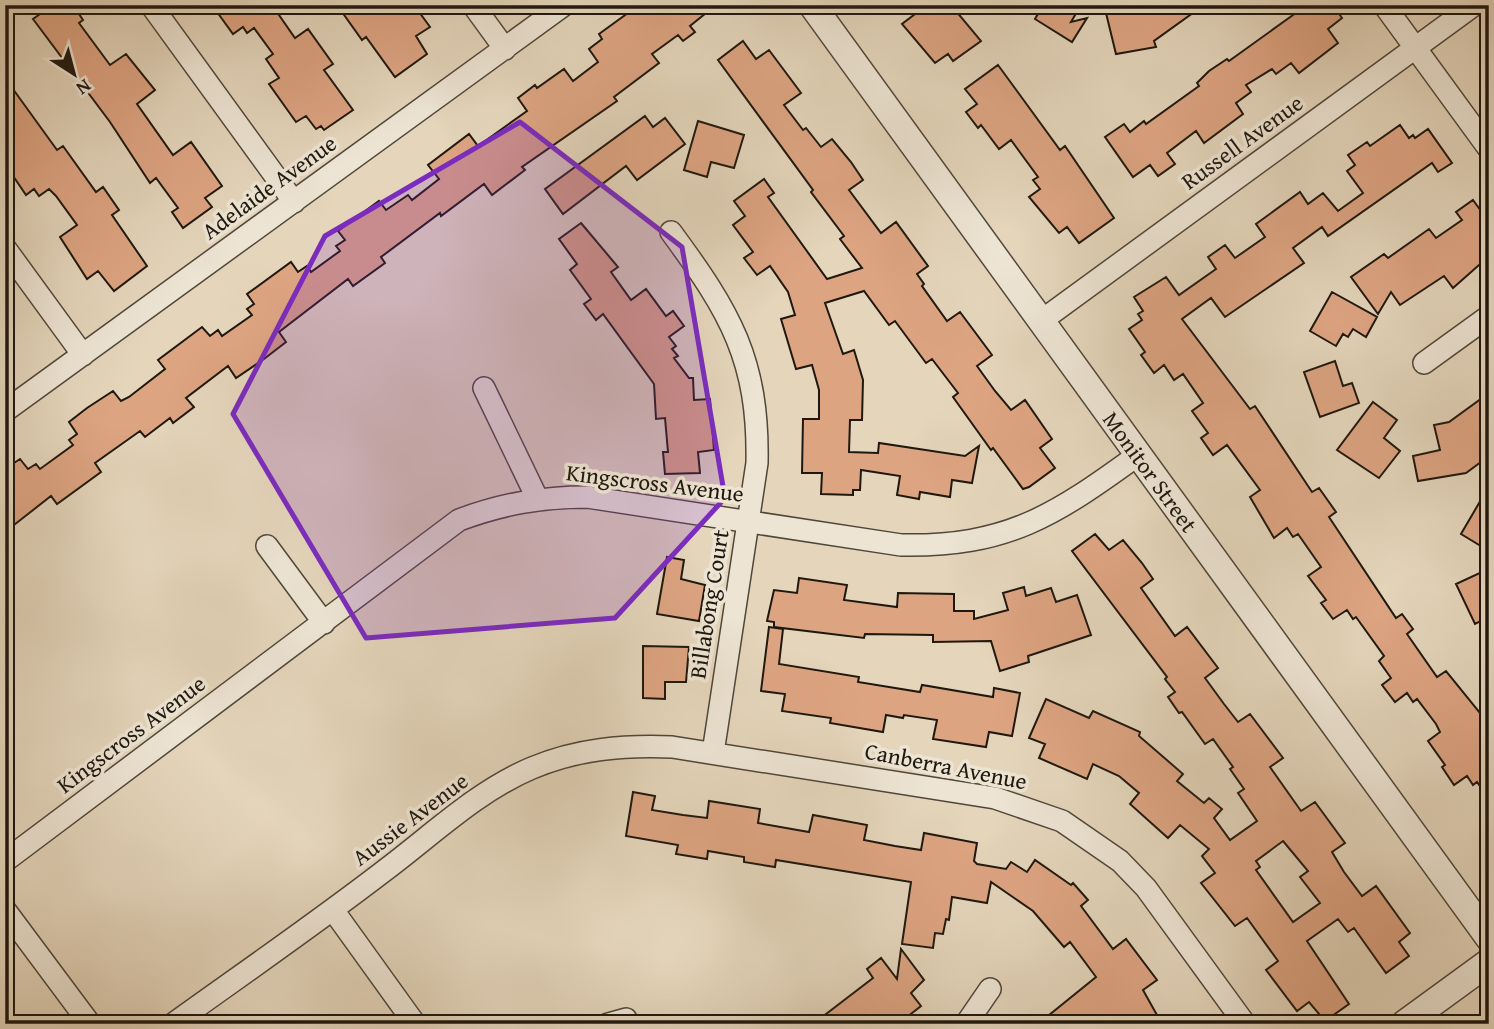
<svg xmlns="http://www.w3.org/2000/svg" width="1494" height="1029" font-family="'Gentium Book Plus',serif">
  <rect width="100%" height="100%" fill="#e4d5bb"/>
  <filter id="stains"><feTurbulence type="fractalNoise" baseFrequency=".00286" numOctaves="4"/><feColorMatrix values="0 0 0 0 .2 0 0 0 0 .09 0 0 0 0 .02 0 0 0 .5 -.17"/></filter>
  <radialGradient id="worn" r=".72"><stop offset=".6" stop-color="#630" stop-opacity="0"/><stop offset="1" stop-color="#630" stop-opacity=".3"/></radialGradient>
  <path fill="#dda482" stroke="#1f180f" stroke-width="2" fill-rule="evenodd" d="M53 5H73L83 20 79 23 110 65 126 54 155 90 137 104 173 155 191 142 222 186 205 198 212 207 183 228 172 212 178 208 156 178 150 183 110 122 33 19Z
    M212 5H272L295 38 308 29 333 64 324 70 353 110 324 130 321 126 316 129 306 116 296 122 269 84 279 78 266 59 273 54 254 28 247 33 243 27 233 34Z
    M337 5H414L430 27 416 36 427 54 395 77 366 37 362 40Z
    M639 5H655L661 13 657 5H716L690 26 695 32 683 41 678 35 652 54 659 63 614 97 617 101 522 167 525 170 492 195 484 184 441 216 440 213 381 257 385 263 353 286 348 279 279 332 286 342 264 359 236 378 228 366 186 398 194 407 173 423 170 418 145 437 140 431 95 463 101 472 57 504 51 496 5 532V469L20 459 28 469 36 464 40 469 73 445 69 440 77 434 69 422 87 408 113 391 121 401 129 397 165 369 158 360 202 327 210 336 218 330 222 336 252 315 247 309 254 304 247 294 291 262 298 272 307 266 311 272 340 251 336 246 345 240 338 231 379 201 386 210 408 195 412 200 439 179 428 165 469 134 478 146 527 111 518 98 535 85 537 88 564 69 573 81 598 62 589 49 602 39 599 34Z
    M908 5H951L981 41 953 61 948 54 935 63 902 24 915 14Z
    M1043 5H1081L1071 22 1087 18 1072 42 1035 19Z
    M1125 5H1204L1154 41 1156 47 1116 54 1106 13Z
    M1307 5H1333L1342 18 1328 29 1338 43 1299 73 1291 63 1276 74 1272 69 1246 85 1251 92 1236 103 1243 114 1204 143 1196 131 1167 153 1175 164 1158 176 1150 165 1133 177 1105 137 1124 124 1130 132 1144 121 1146 124 1199 86 1197 83 1209 71 1227 59 1229 61Z
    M743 41 756 59 769 50 801 93 784 105 803 130 806 128 821 147 832 139 851 162 863 180 849 190 881 233 896 222 928 266 917 274 924 284 922 286 947 321 960 312 992 355 977 366 995 391 1011 410 1025 400 1052 439 1040 448 1055 468 1029 487 1023 489 993 448 991 450 953 397 958 393 932 359 926 363 895 321 889 325 864 291 825 303 843 354 854 350 863 380 862 420H850L849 452 878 453 879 443 965 456 979 446 972 483 952 480 950 497 920 492 919 499 897 495 900 476 861 470 860 490H853V495L821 494 822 473H802L803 419H819V390L812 365 796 369 781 319 795 315 788 292 770 266 757 275 744 258 753 252 733 225 745 216 734 201 764 179 774 193 768 197 827 279 862 268 840 239 844 236 811 192 813 190 718 60Z
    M998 65 1060 150 1065 146 1114 218 1079 243 1067 227 1059 233 1029 197 1040 189 1033 180 1038 177 1011 140 999 149 981 125 978 128 966 112 977 104 965 89Z
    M5 78 57 150 63 146 96 192 103 187 119 210 112 215 147 266 114 291 98 271 87 279 60 237 77 225 56 196 49 189 39 196 34 189 26 195 5 164V141L12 137 5 127Z
    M645 116 653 127 665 118 685 144 637 180 626 166 563 214 545 189Z
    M698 121 744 135 734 168 711 162 707 177 684 170Z
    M1400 125 1409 138 1413 135 1415 138 1428 129 1452 163 1438 172 1432 163 1328 236 1322 227 1293 248 1304 263 1225 317 1211 298 1182 319 1250 409 1255 406 1312 492 1319 488 1336 512 1329 517 1396 618 1402 614 1413 629 1407 634 1437 677 1446 671 1489 724V799L1477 782 1473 785 1467 776 1454 785 1442 767 1445 765 1428 741 1440 732 1436 724 1417 699 1413 702 1407 693 1395 702 1382 685 1391 678 1379 661 1384 656 1356 617 1353 619 1347 610 1333 619 1321 603 1326 600 1308 576 1321 567 1298 534 1293 537 1287 528 1274 538 1250 497 1260 490 1227 445 1213 455 1201 438 1208 433 1192 411 1203 403 1183 374 1174 380 1164 365 1154 373 1141 355 1145 352 1129 329 1142 320 1138 314 1143 311 1134 297 1166 277 1179 295 1216 269 1208 257 1225 245 1235 258 1265 237 1256 224 1300 192 1308 204 1323 193 1338 211 1363 193 1347 171 1355 165 1348 155 1367 142 1370 146Z
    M1473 200 1489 222V240L1482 245 1487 258 1453 288 1444 276 1400 305 1391 292 1378 314 1351 277 1384 254 1388 258 1429 229 1436 238 1462 220 1456 212Z
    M581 223 618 267 611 272 631 300 646 289 666 316 673 311 684 326 669 337 676 346 672 349 678 356 674 358 689 378H693L694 400 710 399 714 450 698 452 700 473 665 474 663 452H668L665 418 656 419 654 384 603 314 596 320 584 304 591 299 570 270 577 264 559 239Z
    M1332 292 1377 317 1366 337 1353 329 1348 337 1343 334 1336 346 1310 331Z
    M1335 361 1343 386 1352 383 1359 403 1320 417 1304 372Z
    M1489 393V456L1466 473 1418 481 1413 456 1440 450 1434 425 1449 422Z
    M1373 402 1397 420 1384 438 1400 451 1379 478 1337 450Z
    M1489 486V551L1461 534Z
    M1095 534 1109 550 1123 540 1142 563 1153 579 1141 588 1175 636 1187 627 1218 668 1205 678 1224 704 1238 722 1250 714 1283 758 1270 767 1301 811 1315 802 1345 843 1332 852 1344 872 1362 896 1376 886 1410 933 1399 942 1409 956 1386 973 1354 928 1348 932 1338 919 1307 941 1349 1004 1325 1021 1309 1002 1297 1011 1266 970 1278 961 1247 918 1235 926 1201 883 1215 873 1202 856 1209 849 1180 825 1168 838 1130 804 1139 793 1119 776 1093 764 1087 779 1039 758 1045 744 1029 738 1046 699 1089 718 1093 711 1140 732 1139 736 1183 774 1177 781 1204 803 1209 798 1222 809 1214 818 1230 840 1257 821 1238 793 1244 789 1230 769 1233 767 1213 739 1205 744 1182 712 1179 713 1168 697 1175 692 1165 679 1167 677 1072 551ZM1283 841 1308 871 1300 877 1320 903 1293 922 1256 870 1260 867 1256 861Z
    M667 557 684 560 681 579 705 585 699 621 657 614Z
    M1484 571 1489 580V617L1475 624 1456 584Z
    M799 578 847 585 844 600 897 607 898 593 954 594V611H974V619L1008 610 1003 593 1024 587 1026 596 1051 588 1056 602 1077 595 1091 635 1028 656 1029 662 1000 671 991 641 933 642V635L865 634 864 638 774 627V622L767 621 774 590 797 593Z
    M769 627 783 629 779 664 859 677 858 682 920 692 922 685 993 697 994 688 1020 693 1012 736 989 732 986 747 933 739 937 720 904 715 903 718 886 715 883 732 830 723 831 718 782 711 785 694 761 691Z
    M643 646 689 647 686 682H665V699L643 698Z
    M633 792 655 796 652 810 683 815 707 818 709 801 760 809 758 823 809 832 813 815 867 825 864 840 895 846 921 850 924 833 977 843 974 861 977 864 1006 869 1011 862 1027 872 1035 860 1071 885 1073 883 1088 900 1081 906 1113 949 1126 939 1157 980 1143 990 1162 1024H1038L1096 977 1070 942 1064 947 1033 911 991 882 987 903 952 897 949 920 946 919 943 934 935 933 933 948 902 944 911 882 776 860 775 867 744 862V857L708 851 707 859 676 854 678 845 626 836Z
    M901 949 924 980 911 993 921 1006 898 1024H813L873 978 867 969 881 958 897 979Z"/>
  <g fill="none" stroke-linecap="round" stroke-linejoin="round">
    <g stroke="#50473a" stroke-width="24">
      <path id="minor" d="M151 5 294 202
        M473 5 505 49
        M1384 5 1489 149
        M671 232C730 312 759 360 757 463L713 753
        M5 248 83 355
        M1041 321 1474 5
        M1424 363 1489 316
        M484 388 537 498
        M5 411 564 5
        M267 546 324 623
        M5 861 459 520C502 504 541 497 587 497L901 545C1008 547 1055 515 1138 455
        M5 910 90 1024
        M333 910 415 1024
        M173 1024C244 973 315 924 384 871 431 836 477 791 532 768 577 749 623 745 672 747L995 798 1062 821 1120 861 1146 888 1245 1024
        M608 1024 626 1019
        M966 1024 990 989"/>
    </g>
    <g stroke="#50473a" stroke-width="29">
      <path id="tertiary" d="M812 5 1489 938
        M1404 1024 1489 962"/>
    </g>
    <use href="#minor" stroke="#ede4d3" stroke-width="21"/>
    <use href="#tertiary" stroke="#ede4d3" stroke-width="26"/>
  </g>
  <path fill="#7b2cbf" fill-opacity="0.2" stroke="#7b2cbf" stroke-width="5" stroke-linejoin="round" d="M520 122 682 247 725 498 615 618 366 638 233 414 325 236Z"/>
  <g text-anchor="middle" stroke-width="7" stroke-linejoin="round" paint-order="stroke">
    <g font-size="23" fill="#1f180f" stroke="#ede4d3">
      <text transform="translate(1242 142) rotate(-36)" y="8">Russell Avenue</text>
      <text transform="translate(269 187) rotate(-36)" y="8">Adelaide Avenue</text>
      <text transform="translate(1150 472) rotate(54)" y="8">Monitor Street</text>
      <text transform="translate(655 483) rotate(7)" y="8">Kingscross Avenue</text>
      <text transform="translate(709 604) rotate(-81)" y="8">Billabong Court</text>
      <text transform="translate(131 734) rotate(-37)" y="8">Kingscross Avenue</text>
      <text transform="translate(946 766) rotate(11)" y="8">Canberra Avenue</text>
      <text transform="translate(410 819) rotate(-37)" y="8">Aussie Avenue</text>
    </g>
  </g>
  <rect width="1494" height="1029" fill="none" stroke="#e4d5bb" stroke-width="28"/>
  <rect x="7" y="7" width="1480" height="1015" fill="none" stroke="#1f180f" stroke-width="3.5"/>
  <rect x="14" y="14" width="1466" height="1001" fill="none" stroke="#1f180f" stroke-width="2"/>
  <g transform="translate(74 74) rotate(144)" stroke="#ede4d3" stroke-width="5" paint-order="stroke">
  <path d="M0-5L12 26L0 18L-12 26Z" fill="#1f180f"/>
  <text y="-10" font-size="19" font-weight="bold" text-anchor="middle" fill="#1f180f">N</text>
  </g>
  <rect width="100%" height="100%" filter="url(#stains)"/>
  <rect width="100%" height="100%" fill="url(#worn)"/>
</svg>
